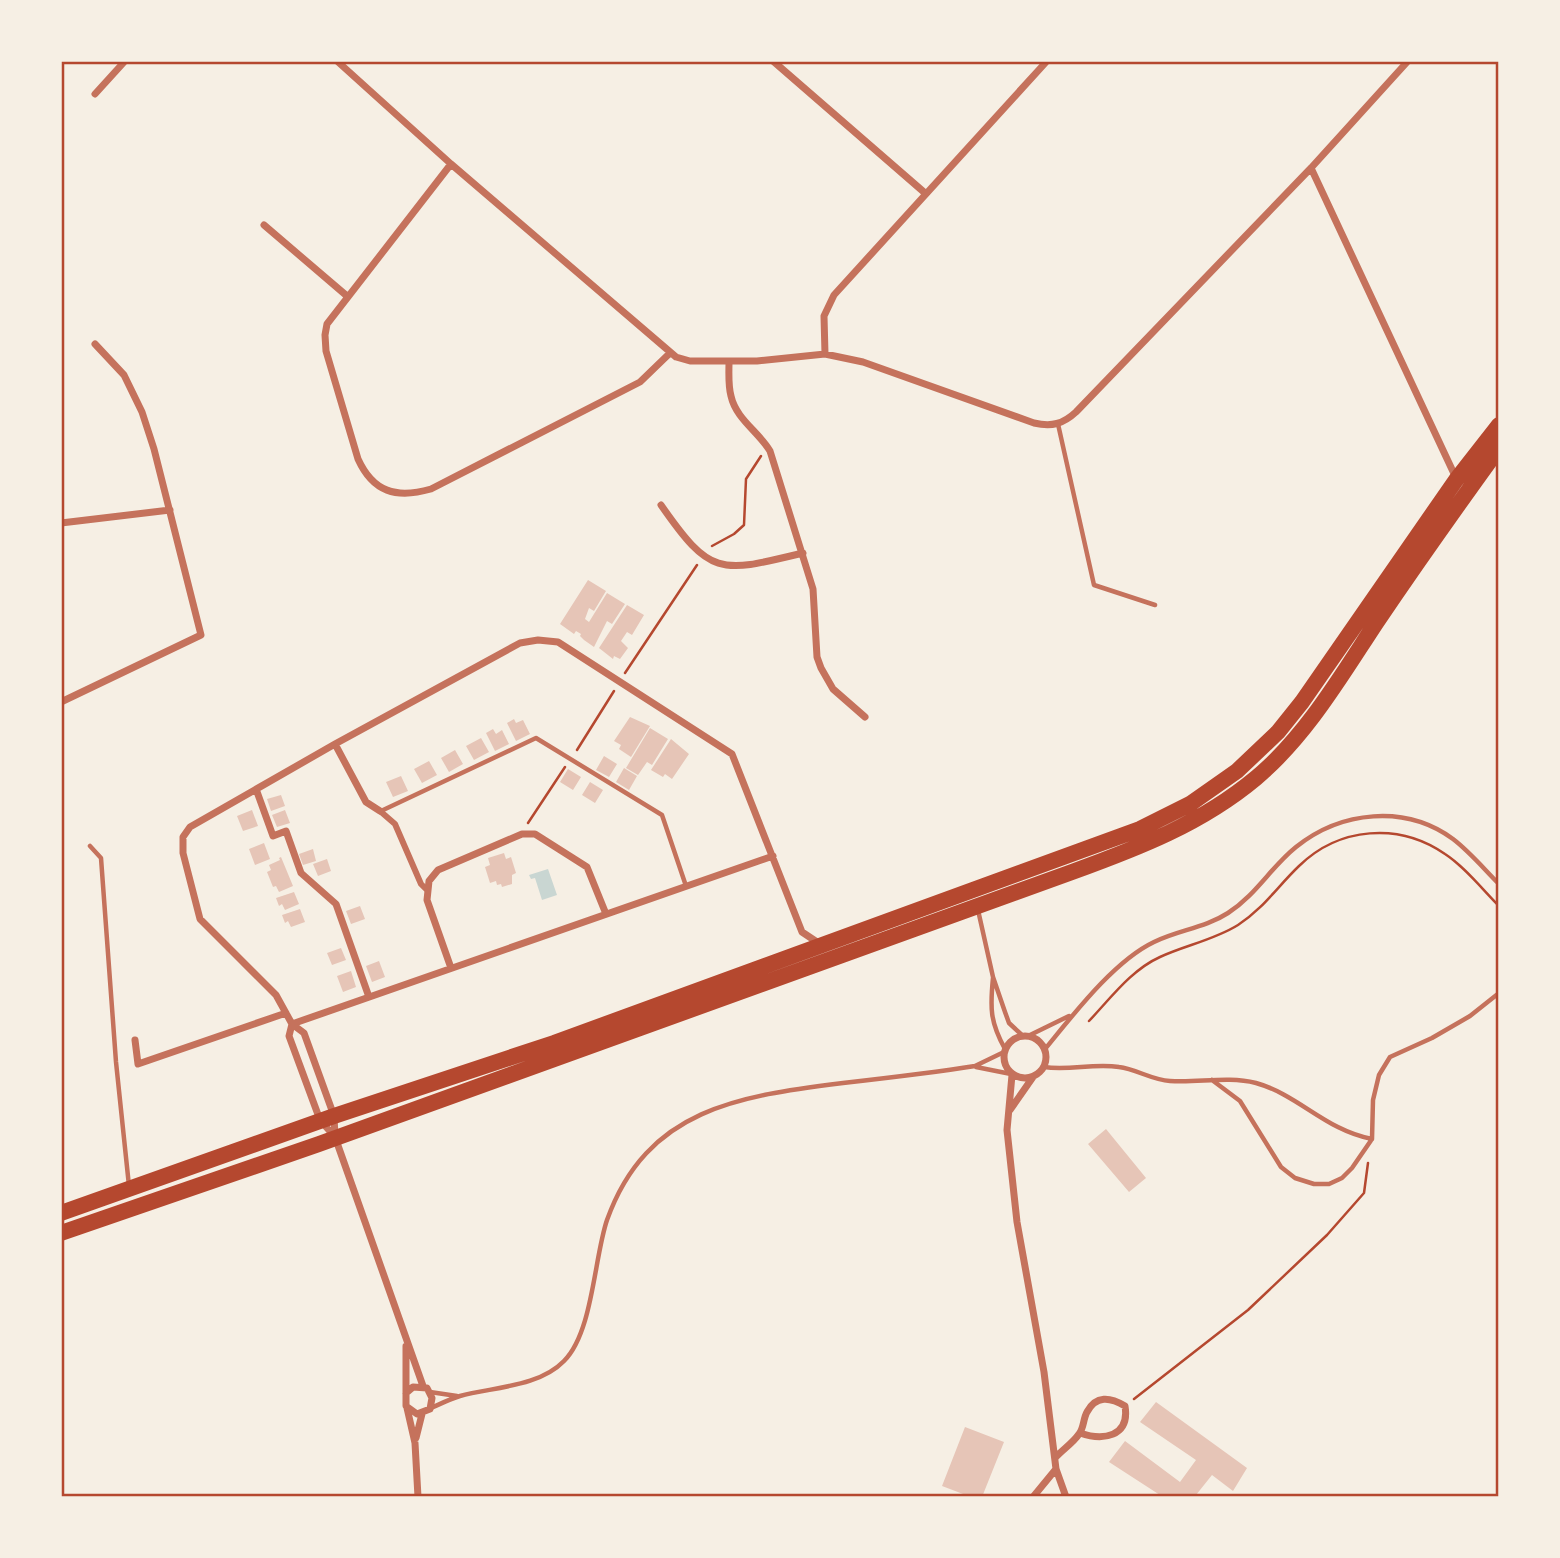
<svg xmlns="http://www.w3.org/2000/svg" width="1560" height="1558" font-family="Cabin,sans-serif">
  <rect width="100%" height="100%" fill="#f6efe4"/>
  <path fill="#c9d6d2" d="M548 869 557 895 542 900 535 878 531 879 529 875Z"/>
  <path fill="#e6c5b7" d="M588 580 606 591 594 611 589 608 585 619 589 622 607 593 625 604 612 624 607 621 594 647 584 640 580 636 581 634 576 631 574 634 560 624Z
    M627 605 644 615 632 635 627 632 621 641 628 648 620 659 614 656 613 659 599 648Z
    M630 717 650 726 631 757 619 749 621 745 614 741Z
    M514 719 516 723 523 720 530 734 516 741 507 723Z
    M650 728 668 739 652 765 647 762 638 775 626 768Z
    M493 729 496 734 502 730 509 744 495 751 486 733Z
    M481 738 489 752 474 760 466 746Z
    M671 739 689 754 672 779 665 774 663 777 651 770Z
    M455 750 463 764 449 772 441 758Z
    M604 756 617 764 609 777 596 770Z
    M429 761 437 775 422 783 414 769Z
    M624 768 637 776 629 790 616 782Z
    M568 769 581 777 573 790 560 782Z
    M401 776 408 791 393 797 386 782Z
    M590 782 603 790 595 803 582 795Z
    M281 795 285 806 271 811 267 799Z
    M252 810 258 826 243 831 237 816Z
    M285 810 290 823 277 827 272 815Z
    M264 843 270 859 255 865 249 849Z
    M313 849 316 861 303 865 299 854Z
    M504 853 506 859 511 857 516 873 512 875V884L502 887 501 884 497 885 496 881 490 883 485 867 490 865 488 858Z
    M281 857 293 886 279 892 276 886 273 887 267 872 271 870 269 865 280 860 279 858Z
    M327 859 331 871 318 876 313 864Z
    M294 892 299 904 285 910 282 904 279 906 276 898Z
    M360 906 365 919 351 924 346 911Z
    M300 909 305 922 291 927 288 921 285 923 282 915Z
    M341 948 346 960 332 965 327 953Z
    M379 961 385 977 372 982 366 966Z
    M351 971 356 987 343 992 337 976Z
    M1106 1129 1146 1178 1129 1192 1088 1144Z
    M1156 1402 1247 1468 1233 1491 1212 1475 1196 1495 1199 1497H1163L1109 1462 1125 1441 1180 1482 1196 1460 1140 1422Z
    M965 1427 1004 1442 982 1497H971L942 1486Z"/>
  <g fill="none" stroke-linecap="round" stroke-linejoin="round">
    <path stroke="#b5482f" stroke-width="2.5" d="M712 546 734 534 744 525 746 479 761 456
      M625 673 697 565
      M577 750 614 691
      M528 823 565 767
      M1089 1021C1110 999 1131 970 1160 957 1186 945 1214 940 1238 925 1263 909 1278 886 1299 866 1339 827 1399 822 1445 854 1465 867 1482 889 1499 906
      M1134 1399 1248 1310 1327 1235 1364 1193 1368 1163"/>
    <path stroke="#c5725c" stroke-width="4.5" d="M1058 424 1094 585 1155 605
      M381 811 536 738 662 815 686 886
      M90 846 101 858 116 1062 129 1186
      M978 910 993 977 1005 1012 1009 1023 1023 1036
      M993 978C990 1008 990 1022 1005 1049
      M1028 1036 1069 1016
      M1045 1049C1073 1015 1114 961 1154 942 1178 930 1205 928 1228 913 1256 895 1271 867 1296 847 1341 811 1405 804 1453 839 1470 852 1484 869 1499 884
      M976 1067 1011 1074
      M1044 1067C1069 1071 1093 1063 1119 1067 1136 1069 1152 1080 1170 1081 1199 1083 1227 1076 1256 1083 1299 1095 1325 1130 1372 1139
      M1212 1080 1240 1101 1281 1167 1295 1178 1314 1184H1329L1342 1178 1352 1168 1372 1139 1373 1100 1379 1075 1390 1057 1432 1038 1470 1016 1499 993
      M430 1392 457 1396
      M431 1408C440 1404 450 1399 460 1396 493 1387 539 1387 564 1361 593 1332 594 1258 607 1220 647 1108 740 1096 843 1083 887 1078 931 1073 975 1066L1004 1052"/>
    <path stroke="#c5725c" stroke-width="6" d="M380 811 395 824 421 884 426 889"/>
    <path stroke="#c5725c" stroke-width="7" d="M337 61 451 164 676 357 690 361H757L825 354 863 362 1034 423C1052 427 1063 424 1076 412L1311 168 1408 61
      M773 61 925 193
      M95 94 125 61
      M451 164 327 324 325 335 326 351 358 459C373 492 396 499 431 489L640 382 670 353
      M1311 168 1456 478
      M264 225 347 296
      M825 354 824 316 834 295 1047 61
      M729 362C729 373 728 385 731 396 736 419 759 432 770 451L813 589 817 657 821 668 833 689 865 717
      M661 505C711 577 720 573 803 553
      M61 523 170 510
      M61 702 201 635 154 449 142 412 124 375 95 344
      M335 744 366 802 380 811
      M256 789 273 836 286 831 301 873 336 904 369 997
      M451 968 427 900 429 881 438 870 522 834H535L587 867 606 914
      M292 1024 773 856
      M292 1024 289 1036 320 1120 335 1137
      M1004 1057a21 21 0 1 1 42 0a21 21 0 1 1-42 0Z
      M135 1040 138 1064 286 1013
      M1012 1075 1007 1130 1017 1222 1044 1372 1056 1469 1066 1497
      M1010 1110 1033 1077
      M406 1346V1406L417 1414 430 1409 432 1398 427 1388 413 1387 406 1393
      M423 1386 335 1137 334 1116 304 1033 292 1024 276 995 200 919 183 853V837L190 827 335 744 520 643 538 640 558 642 732 754 802 932 820 944
      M407 1408 415 1443 418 1497
      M416 1438 422 1414
      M1055 1458C1062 1450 1073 1443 1079 1434 1084 1428 1083 1419 1087 1412 1096 1395 1110 1397 1125 1406 1130 1437 1103 1441 1080 1433
      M1033 1497 1056 1469"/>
    <path stroke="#b5482f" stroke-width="16" d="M61 1213 334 1116 554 1043 1140 829 1190 804 1237 771 1278 732 1302 702 1456 480 1499 425
      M61 1233 319 1144 1072 872C1138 848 1201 824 1256 778 1306 736 1341 676 1376 623 1416 564 1457 506 1499 448"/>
  </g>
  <rect width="1560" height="1558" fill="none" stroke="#f6efe4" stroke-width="126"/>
  <rect x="63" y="63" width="1434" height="1432" fill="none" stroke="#b5482f" stroke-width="2.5"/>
</svg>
